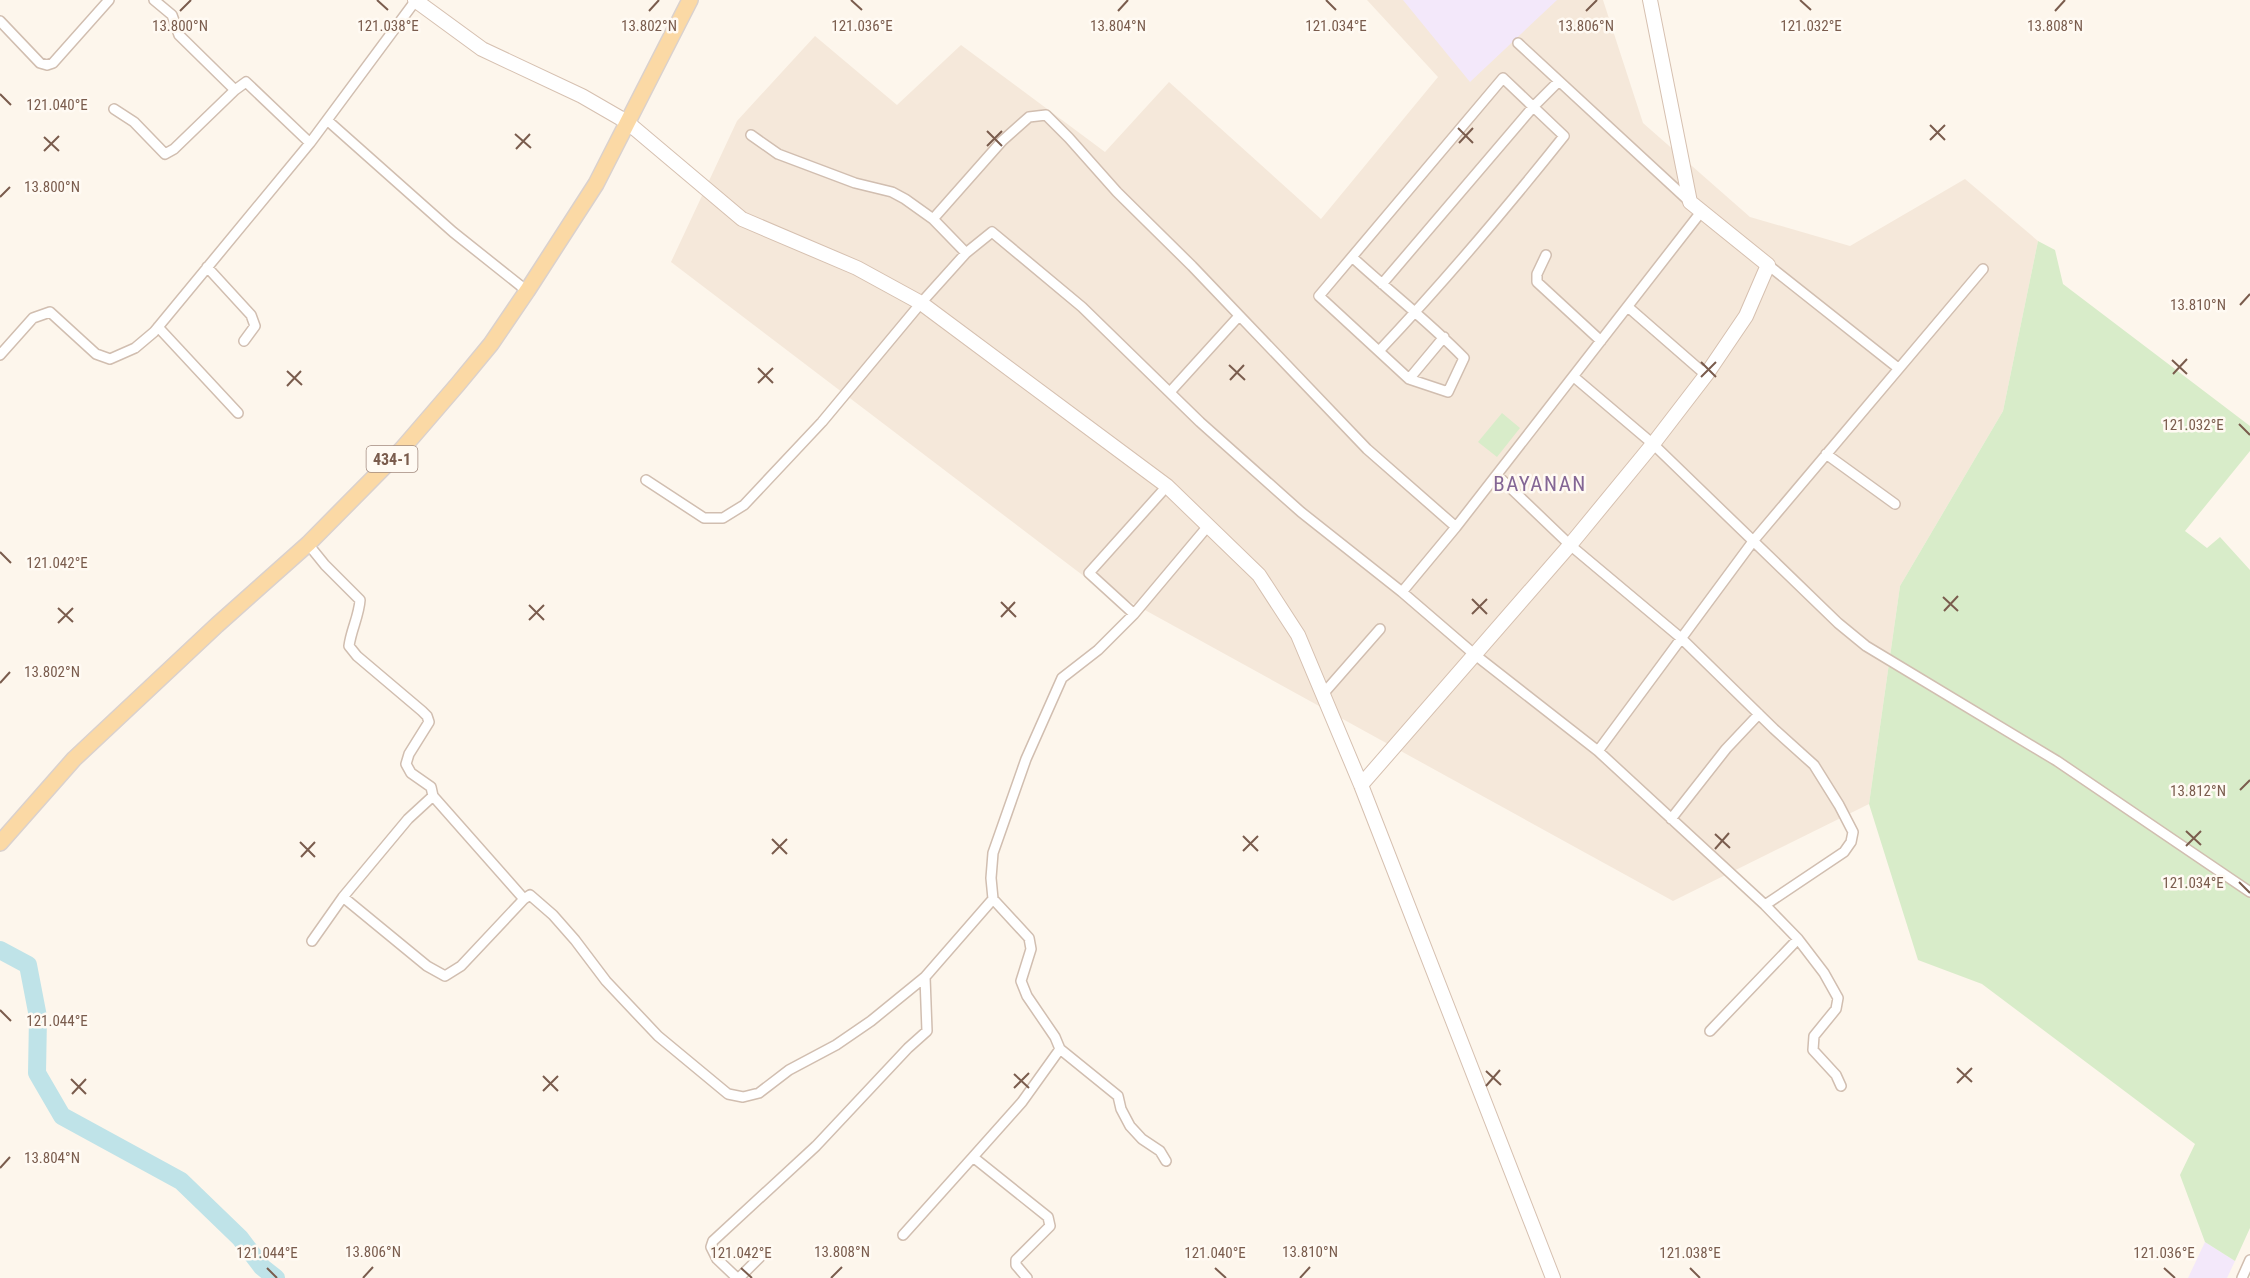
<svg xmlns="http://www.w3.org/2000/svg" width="2250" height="1278" font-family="'Roboto Condensed',sans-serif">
  <rect width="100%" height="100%" fill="#fdf6ec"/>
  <path fill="#f5e8da" d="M1367 0H1603L1643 123 1750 217 1850 246 1965 179 2038 241 2003 411 1900 586 1869 804 1673 901 1085 577 671 262 737 121 815 36 897 105 961 45 1105 152 1169 82 1321 219 1438 77Z"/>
  <path fill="#f3e8fa" d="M1403 0H1557L1470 82Z
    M2205 1242 2235 1261 2227 1278H2188Z"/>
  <path fill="#d8ecc9" d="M2038 241 2055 250 2063 284 2250 426V451L2185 531 2207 548 2220 537 2250 570V1228L2235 1261 2205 1242 2180 1175 2195 1144 1982 984 1918 960 1869 804 1900 586 2003 411Z
    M1502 413 1520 428 1497 457 1478 442Z"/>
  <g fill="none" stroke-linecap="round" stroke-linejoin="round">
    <path stroke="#bfe3e8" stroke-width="18" d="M0 950 28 965 38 1017 37 1073 62 1116 181 1181 240 1238 262 1267 276 1278"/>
    <g stroke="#d1beb0" stroke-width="12">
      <path id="street" d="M154 0 172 15 179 35 235 90
        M0 21 40 63 47 65 53 63 109 0
        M1518 43 1690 202
        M114 109 134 122 165 154 174 149 235 90 246 82 310 143
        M327 120 453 232 527 291
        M751 135 778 154 855 183 892 192 905 199 933 219 966 253 992 232 1082 307 1200 422 1301 512 1402 592 1474 654 1598 751 1765 905 1798 939 1824 973 1838 998 1836 1009 1814 1036 1813 1050 1836 1075 1841 1086
        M933 219 1002 141 1029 117 1046 115 1069 138 1117 192 1192 266 1367 449 1456 527
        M1546 255 1537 274V282L1601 341
        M1352 257C1389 291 1429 322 1464 358L1448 392 1409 379 1319 296 1503 78 1564 136C1505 210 1444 282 1379 351
        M1768 265 1898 368
        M207 267 251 315 255 326 244 341
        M1382 284 1533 107 1559 81
        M1628 307 1706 375
        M158 327 238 413
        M0 355 33 318 50 312 96 354 110 359 135 348 154 332 310 143 416 0
        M1574 377 1653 444 1838 623 1866 646 2057 761 2250 892
        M1409 379 1444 337
        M1170 392 1239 316
        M1826 454 1895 504
        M1497 475 1570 545 1681 638 1774 729 1814 765 1839 805 1853 832 1851 842 1844 852 1765 905
        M646 480 704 518H723L744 505 822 422 921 303 966 253
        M308 544 325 565 360 600C359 616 351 630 349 646L357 656 422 711 427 716 429 722 409 754 406 764 411 773 431 787 433 796 408 819 343 897
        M1402 592 1456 527 1701 212
        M1134 614 1089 573 1167 486
        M1323 694 1380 629
        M1598 751 1754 540 1983 269
        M433 796 524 899
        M1671 819 1726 749 1759 714
        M312 941 343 897 427 966 445 976 461 966 524 899 530 895 553 915 575 940 606 981 658 1036 728 1094 743 1097 759 1093 789 1070 836 1045 871 1021 925 977 993 899
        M1710 1031 1798 939
        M1060 1049 1118 1096 1121 1109 1130 1126 1142 1139 1160 1151 1166 1161
        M903 1235 973 1157
        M737 1278 717 1259 711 1247 713 1241 816 1146 908 1048 927 1031 925 977
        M739 1278 760 1257
        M1027 1278 1016 1265V1260L1050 1226 1048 1217 973 1157 1022 1102 1060 1049 1055 1037 1027 996 1021 981 1031 949 1029 938 993 899 991 878 993 853 1026 759 1062 678 1098 650 1134 614 1208 526
        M2242 1278 2250 1260"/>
    </g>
    <g stroke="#d6c0b0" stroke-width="16">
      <path id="secondary" d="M415 0 482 49 582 96 627 122 742 219 857 268 921 303 1167 486 1259 575 1298 635 1361 785 1553 1278
        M1361 785 1570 545 1653 444 1706 375 1746 316 1768 265 1690 202 1650 0"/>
    </g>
    <g stroke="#dad1cd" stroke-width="18">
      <path id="primary" d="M0 843 74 759 217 625 308 544 402 449 458 384 491 344 527 291 596 184 690 0"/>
    </g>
    <use href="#street" stroke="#fff" stroke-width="9"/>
    <use href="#secondary" stroke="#fff" stroke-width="14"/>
    <use href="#primary" stroke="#fbd9a5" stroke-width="15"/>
  </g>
  <path fill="none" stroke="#7a5c4d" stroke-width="2" d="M377 0 388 10M851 0 862 10M1326 0 1336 10M1800 0 1811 10M180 11 191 0M649 11 659 0M1118 11 1128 0M1586 11 1597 0M2055 11 2065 0M0 94 11 105M1930 125 1945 140M1458 128 1473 143M987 131 1002 146M515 134 531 148M44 137 59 151M1930 140 1945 125M1459 143 1473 128M987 146 1002 131M516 149 530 134M44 151 59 136M0 197 10 187M2240 305 2250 294M2172 360 2187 374M1701 362 1716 377M1229 365 1245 380M758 368 773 383M287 371 302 385M2173 374 2187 359M1701 377 1716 362M1230 380 1244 365M758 383 773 368M287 386 301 371M2239 424 2250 435M0 552 11 563M1943 597 1958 611M1472 599 1487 614M1001 602 1016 617M529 605 544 620M58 608 73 622M1944 611 1958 596M1472 614 1487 599M1001 617 1015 602M529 620 544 605M58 623 73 608M0 683 10 672M2240 790 2250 780M2186 831 2201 845M1715 834 1730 848M1243 836 1258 851M772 839 787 854M300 842 315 857M2186 846 2201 831M1715 849 1729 833M1243 851 1258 836M772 854 787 839M301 857 315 842M2239 882 2250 893M0 1010 11 1021M1957 1068 1972 1082M1486 1071 1501 1085M1014 1074 1029 1088M543 1076 558 1091M71 1079 86 1094M1957 1083 1972 1068M1486 1086 1500 1070M1014 1088 1029 1073M543 1091 558 1076M72 1094 86 1079M0 1168 10 1157M267 1268 277 1278M741 1268 752 1278M1215 1268 1226 1278M1690 1268 1700 1278M2164 1268 2175 1278M363 1278 373 1267M831 1278 842 1267M1300 1278 1310 1267"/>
  <g text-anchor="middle" stroke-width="5" stroke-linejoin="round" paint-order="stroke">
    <rect fill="#fffaf3" stroke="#a28b7f" stroke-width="1.5" x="366.5" y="446" width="51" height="26" rx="4.5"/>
    <g font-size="16" font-weight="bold" fill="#7a5c4d">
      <text x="392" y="465">434-1</text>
    </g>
    <g font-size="21" letter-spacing="1.5" fill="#846695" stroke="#fffaf3">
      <text x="1540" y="491">BAYANAN</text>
    </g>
  </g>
  <g font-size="15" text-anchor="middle" fill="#7a5c4d" stroke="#fffaf3" stroke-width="5" stroke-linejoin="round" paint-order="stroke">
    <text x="388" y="31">121.038°E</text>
    <text x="862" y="31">121.036°E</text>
    <text x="1811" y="31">121.032°E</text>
    <text x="1336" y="31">121.034°E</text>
    <text x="2055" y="31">13.808°N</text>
    <text x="180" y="31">13.800°N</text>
    <text x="649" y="31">13.802°N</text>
    <text x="1118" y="31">13.804°N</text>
    <text x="1586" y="31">13.806°N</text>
    <text x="57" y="110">121.040°E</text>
    <text x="52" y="192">13.800°N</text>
    <text x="2198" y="310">13.810°N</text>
    <text x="2193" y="430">121.032°E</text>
    <text x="57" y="568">121.042°E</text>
    <text x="52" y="677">13.802°N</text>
    <text x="2198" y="796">13.812°N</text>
    <text x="2193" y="888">121.034°E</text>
    <text x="57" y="1026">121.044°E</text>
    <text x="52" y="1163">13.804°N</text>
    <text x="373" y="1257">13.806°N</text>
    <text x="842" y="1257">13.808°N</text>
    <text x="1310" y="1257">13.810°N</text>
    <text x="267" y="1258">121.044°E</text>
    <text x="741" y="1258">121.042°E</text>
    <text x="1215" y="1258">121.040°E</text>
    <text x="1690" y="1258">121.038°E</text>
    <text x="2164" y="1258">121.036°E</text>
  </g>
</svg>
